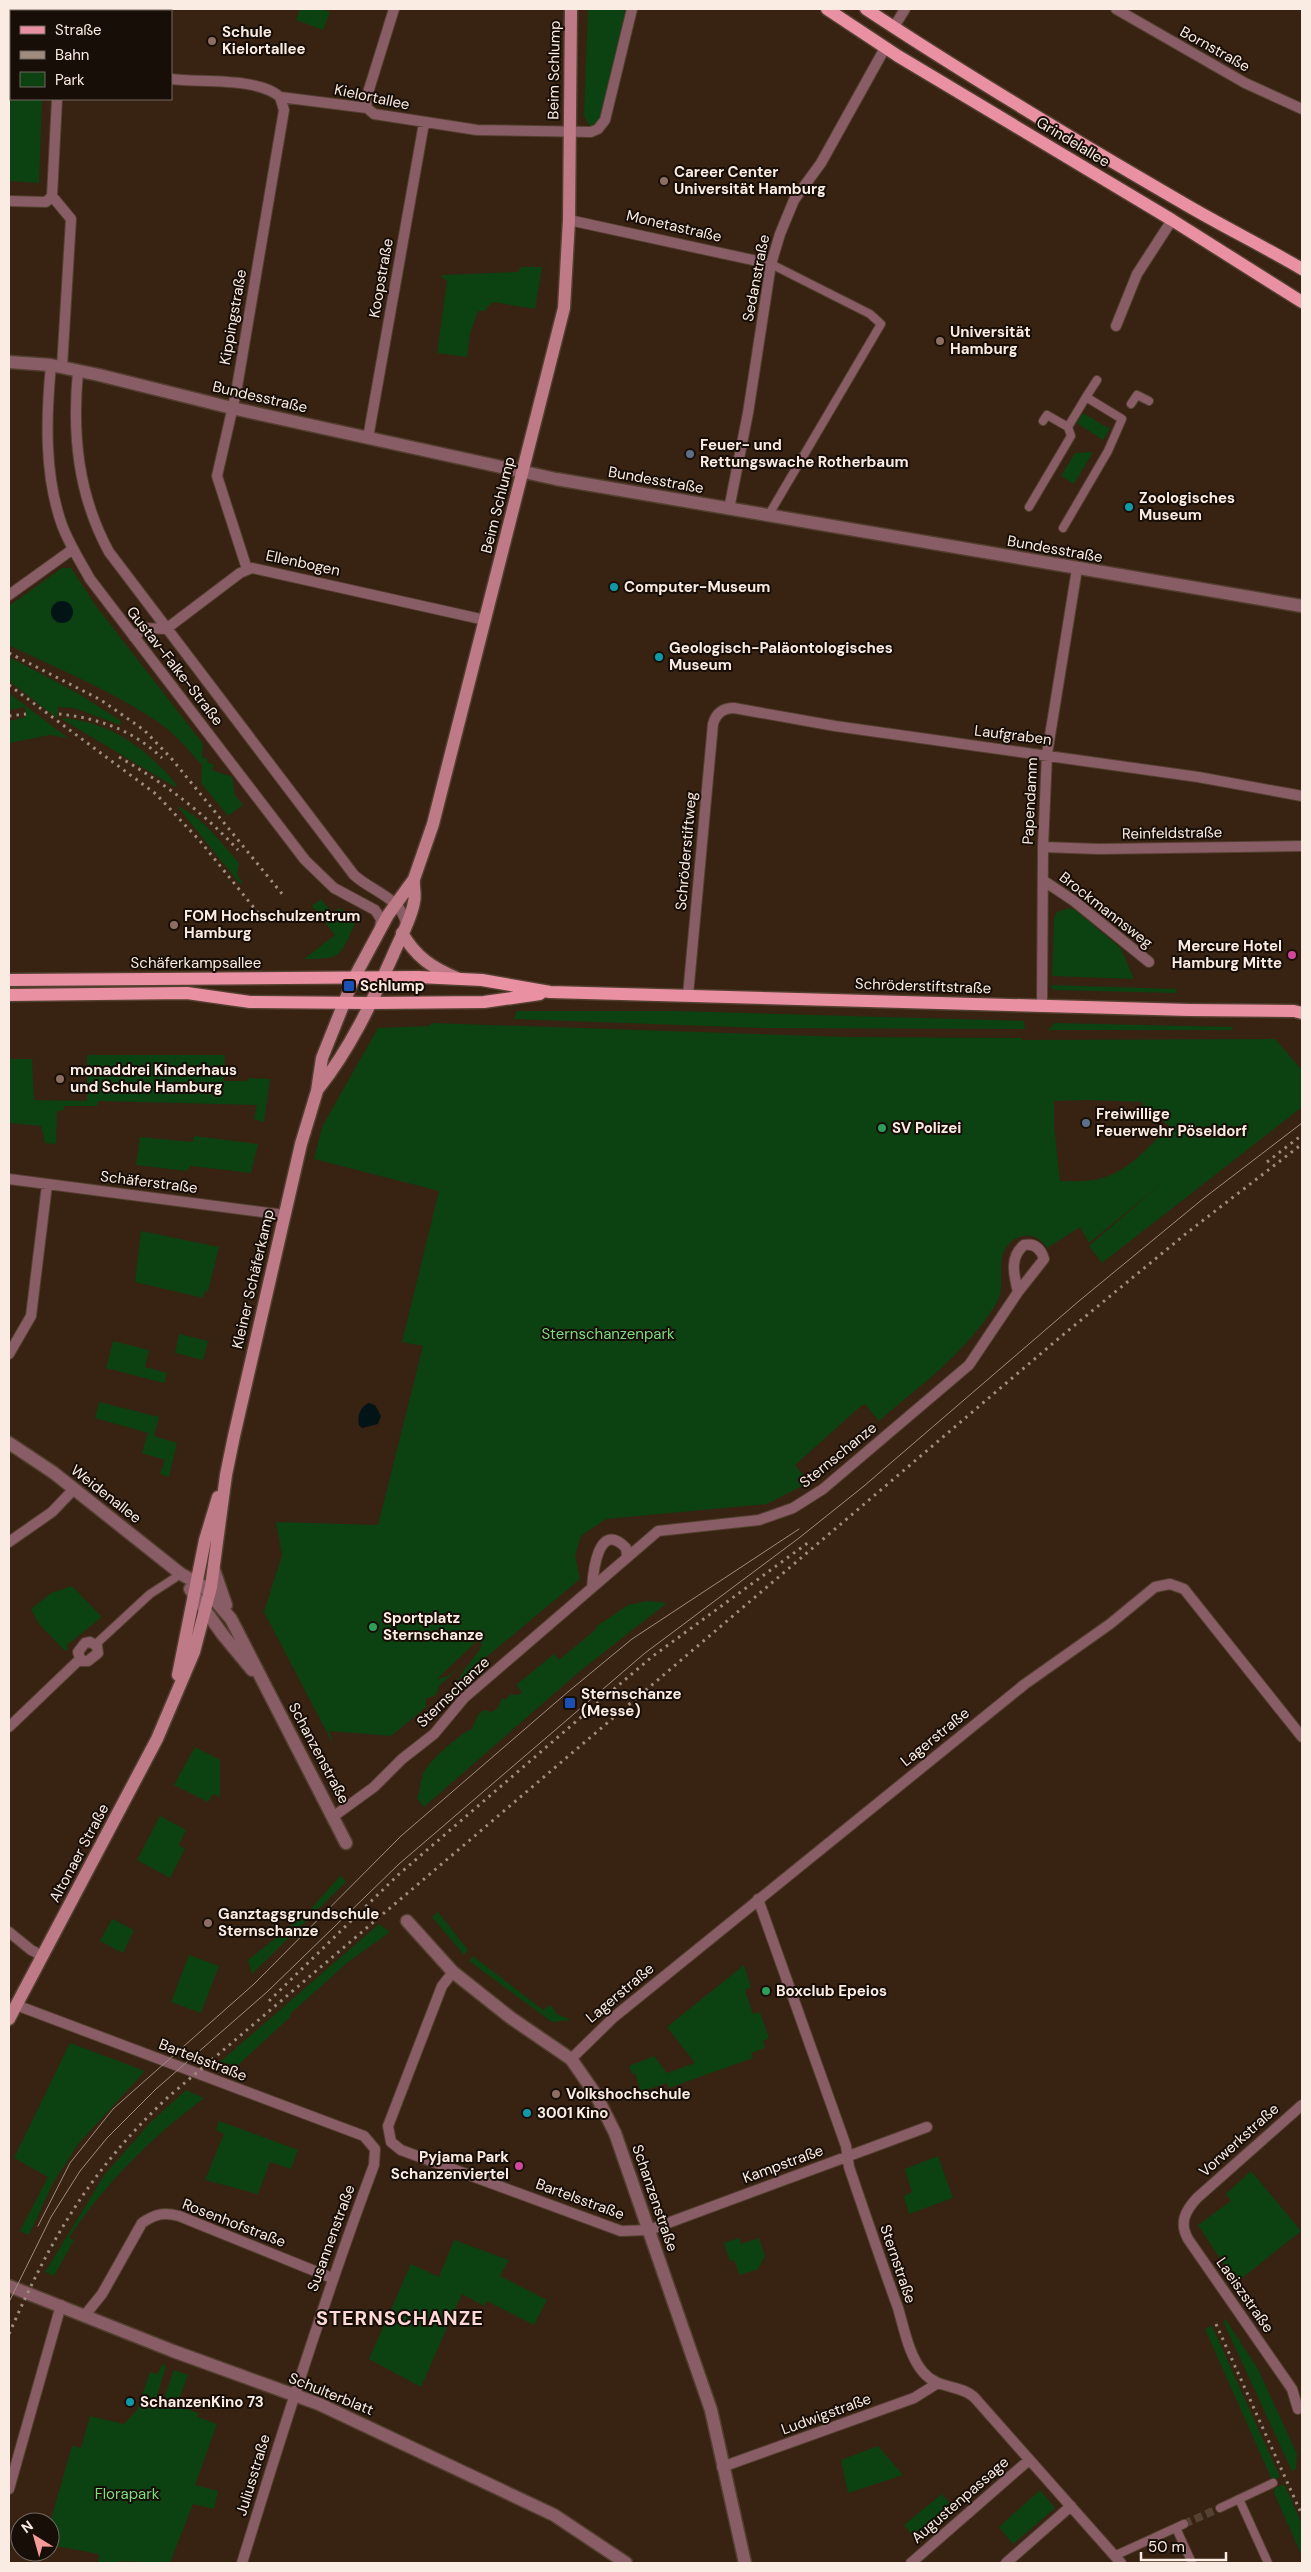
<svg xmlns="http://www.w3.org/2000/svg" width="1311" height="2572" font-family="'DM Sans',sans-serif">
  <rect width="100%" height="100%" fill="#382312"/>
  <path fill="#0c4112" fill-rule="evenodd" d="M9 9H46V11H11V99H42L39 183 9 181Z
    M300 9H321L330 12 323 30 296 20Z
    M588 9H627L600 121 591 128 584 116Z
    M521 267H542L535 309 493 302 484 311H478L470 334 467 357 437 353 447 281 442 277V275L518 272Z
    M1083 413 1110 429 1103 440 1077 423Z
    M1093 452 1074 484 1061 476 1075 453Z
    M62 568H71L96 606 203 744 202 757 208 759 207 762 214 765 212 770 232 777 235 795 243 805 228 816 201 783 202 765C190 752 179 738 165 727 118 693 60 670 9 645V606Z
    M9 657 79 694 121 721 120 725 74 708 58 707 57 718 9 681Z
    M9 693 68 738 50 735 9 743V721L26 717 25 707 9 710Z
    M60 718C110 721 146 748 177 785L175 787Z
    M177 806C202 816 221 843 239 863L237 874 242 882 240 884Z
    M321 899 338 920 342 918 336 911 339 908 353 917 355 924C339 957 343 959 304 959L335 935 312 906Z
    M1069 908 1075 910 1116 944 1121 949 1134 979 1052 976 1054 918 1057 912Z
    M1050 985 1176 989 1177 993 1054 990Z
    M517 1011H674L1024 1021 1025 1029 763 1028 514 1019Z
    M432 1023 845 1037 1022 1038V1040L1275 1039 1302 1070V1107L1102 1263 1089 1246 1161 1184 1089 1243 1080 1227 1047 1248C1039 1233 1020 1231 1009 1244 994 1259 1007 1284 997 1302 967 1352 922 1384 879 1421L865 1404 861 1406 795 1465 808 1481 804 1485 767 1504 606 1519 581 1536 575 1555 580 1579 455 1683 480 1649 482 1644 477 1641 437 1679 448 1676 463 1665 439 1686 436 1695 426 1699V1707L391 1736 329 1731 333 1744 264 1612 282 1555 276 1522 378 1525 423 1346 402 1342 439 1191 314 1159 322 1127 378 1028 429 1026ZM1088 1100 1143 1102 1142 1116H1157L1169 1126C1149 1147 1128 1172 1099 1179 1087 1182 1072 1181 1060 1181L1054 1125V1101Z
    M1055 1023 1232 1027 1233 1030H1048Z
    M87 1055H225L224 1081H247L249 1078 270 1079 264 1122 254 1119 257 1105 98 1101 97 1106H64V1110L57 1111 56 1144 45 1143 41 1126 10 1123 9 1125V1059H32L34 1100 87 1101Z
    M194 1136 258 1144 251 1173 191 1166 186 1171 136 1165 140 1137 193 1142Z
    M141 1231 219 1247 208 1292 205 1291 203 1298 135 1282Z
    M179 1334 208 1341 203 1360 175 1353Z
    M113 1341 149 1350 145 1367 167 1373 164 1383 106 1368Z
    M99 1402 159 1417 154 1436 177 1443 169 1477 160 1474 165 1460 142 1453 148 1433 95 1418Z
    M72 1586 102 1617 67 1645 68 1649 65 1651 39 1624 31 1609 51 1593Z
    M648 1601 667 1603 580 1671 424 1807 417 1798C421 1790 420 1780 424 1772 429 1761 461 1733 472 1729L478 1715 484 1710 492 1712 498 1708 502 1698 505 1700 511 1694 518 1695 522 1692 516 1685 554 1654 559 1660 595 1630 597 1626 628 1605Z
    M195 1747 220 1760V1797L213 1794 208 1802 174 1785Z
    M160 1816 186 1830 179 1845 185 1849 170 1878 137 1860Z
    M341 1875 346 1882 252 1974 248 1960 307 1913Z
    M438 1912 468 1950 464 1955 432 1917Z
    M112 1919 134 1930 123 1953 100 1941Z
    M379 1924 390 1932 348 1962 290 2014V2017L237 2066 220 2062Z
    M189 1955 219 1966 201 2013 171 2002Z
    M473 1956 543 2010 551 2005 557 2014 571 2020 552 2022 469 1961Z
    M744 1965 751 1987 745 1990 753 2014 760 2012 769 2038 763 2041 765 2048 751 2053 753 2058 669 2088 666 2083 641 2092 635 2073 632 2074 629 2066 654 2056 667 2073 695 2063 667 2027Z
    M70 2043 145 2071 79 2143 53 2183 29 2235 20 2231 48 2177 14 2158Z
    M186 2090 204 2098C150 2139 106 2182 69 2238L74 2240 54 2276 45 2272 105 2174 150 2123Z
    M219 2121 298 2150 291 2169 270 2162 258 2194 205 2180 224 2134 216 2130Z
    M938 2156 953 2198 909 2214 904 2196 912 2192 905 2169Z
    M1251 2171 1301 2231 1236 2283 1198 2225 1231 2201 1226 2194Z
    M739 2238 741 2244 759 2238 765 2256 758 2269 740 2275 734 2260 730 2261 724 2243Z
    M454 2240 509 2260 500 2276 547 2300 534 2325 487 2301 484 2306 462 2294 421 2387 369 2359 411 2264 439 2277Z
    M1226 2320 1258 2369 1297 2454 1296 2469 1292 2471 1223 2321Z
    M1212 2326 1280 2477 1272 2480 1205 2329Z
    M162 2364 166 2366 157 2396 162 2404 174 2370 188 2375 177 2405 198 2413V2417L217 2424 195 2485 218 2491 214 2509 193 2504 170 2563 119 2561V2563H98L99 2554 50 2545V2523L72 2446 81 2448 90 2416 124 2424 137 2410 150 2372 158 2374Z
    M878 2446 903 2475 848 2493 841 2460Z
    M1284 2484 1302 2524V2556L1274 2493 1275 2488Z
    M1040 2490 1055 2508 1013 2544 999 2527Z
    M942 2494 956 2510 918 2542 904 2525Z"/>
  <path fill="#021416" d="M51 612a11 11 0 1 1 22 0a11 11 0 1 1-22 0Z
    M369 1403 375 1405 381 1416 378 1424 362 1428 359 1425C357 1416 360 1407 369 1403Z"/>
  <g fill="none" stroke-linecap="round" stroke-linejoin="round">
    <path stroke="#554131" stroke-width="8" stroke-dasharray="8 4" stroke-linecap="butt" d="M1184 2524 1220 2508"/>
    <g stroke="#533f2f" stroke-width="10">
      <path id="pedestrian" d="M1131 404 1137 395 1149 401
        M1043 421 1047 415 1068 427
        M1029 507 1071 436 1068 427 1086 397
        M768 516 881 324 870 314 771 264
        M1063 528 1108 451 1122 419 1086 397 1097 380
        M96 1644 150 1594 181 1574
        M1239 2499 1268 2563
        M1220 2508 1273 2483
        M1176 2528 1192 2563
        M1114 2556 1184 2524"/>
    </g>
    <g stroke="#533f2f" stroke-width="12">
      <path id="minor" d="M1116 9 1245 83 1302 109
        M62 11V9
        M894 27 905 9
        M171 79C201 83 257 77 280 97L367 108 374 114 477 130 591 132 598 129 605 120 632 9
        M57 99 52 196 71 219 62 367
        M367 108 366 99 394 9
        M9 201 46 202 52 196
        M569 220 771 264
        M1116 326 1137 274 1172 220
        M51 365C46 417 44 475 62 525 69 544 80 561 90 579L305 860 334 888 375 910 381 919 380 929
        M78 371C72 435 78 495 109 552L354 875C371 891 402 898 406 924
        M368 438 424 123
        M729 509 748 413 771 264 780 234 794 200 821 163 885 48
        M247 569 217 476 236 393 284 110 280 97
        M9 595 73 549
        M134 637 145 628 166 629 240 573 252 568 485 620
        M1043 847 1099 849 1302 846
        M1044 881 1074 901 1149 962
        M688 995 713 724C716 713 723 708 734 708L835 726 1198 777 1302 796
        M1042 1005 1043 847 1047 754 1077 569
        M9 1179 285 1215
        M9 1354 31 1316 47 1185
        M9 1542 52 1512 74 1489
        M592 1588C593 1573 598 1519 626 1548L627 1556
        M90 1642 97 1646 98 1653 88 1661H81L78 1652 85 1643Z
        M9 1727 79 1660
        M334 1816 374 1787 402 1759 434 1734 464 1698 658 1531 759 1520 793 1508 823 1489 969 1365 1018 1292 1044 1259C1041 1249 1035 1243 1024 1245 1009 1257 1014 1275 1018 1292
        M758 1899 846 2146 849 2167C865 2214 881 2261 898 2308 904 2328 909 2356 923 2372 938 2390 960 2384 974 2397L1121 2563
        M9 1932 31 1950 43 1956
        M453 1972 442 1986 388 2126 391 2142 401 2150 621 2231 649 2230 927 2127
        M16 2005 364 2136 375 2149 374 2165C325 2296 283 2429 242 2563
        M571 2059 614 2017 1025 1684 1110 1624 1155 1587 1170 1584 1184 1589 1302 1737
        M85 2315 102 2294 142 2223C155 2214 163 2212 179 2216L332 2278
        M1298 2409 1292 2389 1188 2239C1179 2223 1185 2211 1197 2198L1302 2105
        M722 2467 914 2398 938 2383
        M9 2489 61 2305
        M911 2563 1029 2460
        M1006 2563 1071 2506"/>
    </g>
    <g stroke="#533f2f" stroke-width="15">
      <path id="tertiary" d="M9 362 51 365 99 375 232 408 556 479 1302 606
        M9 1443 54 1473 181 1574 203 1586 231 1619 346 1843
        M214 1570 226 1605
        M190 1589 223 1635 252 1670
        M407 1921 453 1972 511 2018 571 2059 596 2095 615 2133 711 2410 745 2563
        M9 2286 173 2351 319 2404 554 2515 626 2563"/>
    </g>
    <g stroke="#533f2f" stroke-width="15">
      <path id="secondary" d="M402 933C416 957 432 968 457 978
        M318 1089C350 1049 372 1002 393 955 400 938 411 920 414 902 416 894 413 886 414 879
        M178 1675 205 1540 218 1497
        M9 2019 157 1739 194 1652 211 1587 226 1475 234 1436 301 1144 317 1091 322 1058 354 978 388 915 414 879 433 824 564 308 569 220 571 9"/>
    </g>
    <g stroke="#533f2f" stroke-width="15">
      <path id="primary" d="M827 9 898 56 1172 220 1302 302
        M866 9C969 77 1076 141 1183 203 1222 226 1263 246 1302 269
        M9 980 418 977 482 980 550 992 1189 1010 1294 1011 1302 1013
        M9 995 187 993 250 1002 370 1003 484 1002 540 994"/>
    </g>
    <use href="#pedestrian" stroke="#895d65" stroke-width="8"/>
    <use href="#minor" stroke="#895d65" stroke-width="10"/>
    <use href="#tertiary" stroke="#895d65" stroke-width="12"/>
    <use href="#secondary" stroke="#bf7a88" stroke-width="12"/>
    <use href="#primary" stroke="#e990a3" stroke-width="12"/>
    <path stroke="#9e8d7f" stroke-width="1" d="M38 2226 70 2163 113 2109 254 1984 401 1836 569 1691 632 1639 799 1529
      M9 2302 51 2217 80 2171 107 2138 156 2089 267 1992 399 1864 645 1653 799 1538 864 1486 1079 1301 1204 1198 1302 1123"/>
    <path stroke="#9e8d7f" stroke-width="3" stroke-dasharray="2.5 5" stroke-linecap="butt" d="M9 653 101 700 144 730 171 758 283 895
      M9 685 156 794 200 841 259 914
      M59 714C98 718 133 730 162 758
      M9 716 26 714
      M119 757C164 783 203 812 238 850
      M1267 1162 1302 1135
      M269 2001 398 1875 587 1712 653 1656 809 1542
      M1216 2324 1302 2515
      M9 2334C51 2238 90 2171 167 2098L1058 1339 1188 1232 1302 1144"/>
  </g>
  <g fill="#8d6e63" stroke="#180e08" stroke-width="2">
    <circle cx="212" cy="41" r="5"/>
    <circle cx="664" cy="181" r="5"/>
    <circle cx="940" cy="341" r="5"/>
    <circle cx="174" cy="925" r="5"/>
    <circle cx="60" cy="1079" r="5"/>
    <circle cx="208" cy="1923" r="5"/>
    <circle cx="556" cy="2094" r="5"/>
  </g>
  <g fill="#5c6f8a" stroke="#180e08" stroke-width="2">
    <circle cx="690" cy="454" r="5"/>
    <circle cx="1086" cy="1123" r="5"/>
  </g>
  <g fill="#0f9aa8" stroke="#180e08" stroke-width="2">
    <circle cx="1129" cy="507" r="5"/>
    <circle cx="614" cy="587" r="5"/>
    <circle cx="659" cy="657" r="5"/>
    <circle cx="527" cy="2113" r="5"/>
    <circle cx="130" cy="2402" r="5"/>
  </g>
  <g fill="#d1479c" stroke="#180e08" stroke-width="2">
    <circle cx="1292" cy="955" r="5"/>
    <circle cx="519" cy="2166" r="5"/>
  </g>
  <g fill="#1a4fb4" stroke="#180e08" stroke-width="2">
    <rect x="343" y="980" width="12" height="12" rx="2.5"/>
    <rect x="564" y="1697" width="12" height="12" rx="2.5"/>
  </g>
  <g fill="#2e9e5b" stroke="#180e08" stroke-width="2">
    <circle cx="882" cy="1128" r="5"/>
    <circle cx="373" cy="1627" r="5"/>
    <circle cx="766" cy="1991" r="5"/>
  </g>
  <g text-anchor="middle" stroke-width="4" stroke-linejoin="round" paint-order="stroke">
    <g font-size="15" font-weight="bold" fill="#faece2" stroke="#180e08" text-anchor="start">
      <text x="222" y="37">Schule<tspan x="222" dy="17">Kielortallee</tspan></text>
      <text x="674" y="177">Career Center<tspan x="674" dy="17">Universität Hamburg</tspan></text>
      <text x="950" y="337">Universität<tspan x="950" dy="17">Hamburg</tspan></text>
      <text x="700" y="450">Feuer- und<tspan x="700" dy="17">Rettungswache Rotherbaum</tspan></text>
      <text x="1139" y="503">Zoologisches<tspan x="1139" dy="17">Museum</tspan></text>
      <text x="624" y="592">Computer-Museum</text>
      <text x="669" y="653">Geologisch-Paläontologisches<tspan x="669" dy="17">Museum</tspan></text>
      <text x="184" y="921">FOM Hochschulzentrum<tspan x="184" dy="17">Hamburg</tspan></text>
      <text x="1282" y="951" text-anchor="end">Mercure Hotel<tspan x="1282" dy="17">Hamburg Mitte</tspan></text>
      <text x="360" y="991">Schlump</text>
      <text x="70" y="1075">monaddrei Kinderhaus<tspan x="70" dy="17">und Schule Hamburg</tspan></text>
      <text x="1096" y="1119">Freiwillige<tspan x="1096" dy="17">Feuerwehr Pöseldorf</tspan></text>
      <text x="892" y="1133">SV Polizei</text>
      <text x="383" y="1623">Sportplatz<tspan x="383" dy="17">Sternschanze</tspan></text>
      <text x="581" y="1699">Sternschanze<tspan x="581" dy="17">(Messe)</tspan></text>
      <text x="218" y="1919">Ganztagsgrundschule<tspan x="218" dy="17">Sternschanze</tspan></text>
      <text x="776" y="1996">Boxclub Epeios</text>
      <text x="566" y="2099">Volkshochschule</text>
      <text x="537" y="2118">3001 Kino</text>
      <text x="509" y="2162" text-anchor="end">Pyjama Park<tspan x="509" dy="17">Schanzenviertel</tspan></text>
      <text x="140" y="2407">SchanzenKino 73</text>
    </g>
    <g font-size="15" fill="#faece2" stroke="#180e08">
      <text transform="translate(1215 49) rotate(29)" y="5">Bornstraße</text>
      <text transform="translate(554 70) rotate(-89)" y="5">Beim Schlump</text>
      <text transform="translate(372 97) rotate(12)" y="5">Kielortallee</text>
      <text transform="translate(1073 142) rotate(31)" y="5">Grindelallee</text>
      <text transform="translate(674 226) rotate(13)" y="5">Monetastraße</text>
      <text transform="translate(381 278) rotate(-80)" y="5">Koopstraße</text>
      <text transform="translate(756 278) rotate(-79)" y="5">Sedanstraße</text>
      <text transform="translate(233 317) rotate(-80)" y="5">Kippingstraße</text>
      <text transform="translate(260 397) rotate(13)" y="5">Bundesstraße</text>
      <text transform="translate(656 480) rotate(10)" y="5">Bundesstraße</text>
      <text transform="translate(498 505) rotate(-76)" y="5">Beim Schlump</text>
      <text transform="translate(1055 549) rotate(10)" y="5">Bundesstraße</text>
      <text transform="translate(303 563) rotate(12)" y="5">Ellenbogen</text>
      <text transform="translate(175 666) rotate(52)" y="5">Gustav-Falke-Straße</text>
      <text transform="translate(1013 735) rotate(7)" y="5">Laufgraben</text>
      <text transform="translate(1030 801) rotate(-87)" y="5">Papendamm</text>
      <text transform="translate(1172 833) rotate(-1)" y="5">Reinfeldstraße</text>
      <text transform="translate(686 851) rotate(-85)" y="5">Schröderstiftweg</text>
      <text transform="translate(1106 910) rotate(38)" y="5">Brockmannsweg</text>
      <text x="196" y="968">Schäferkampsallee</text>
      <text transform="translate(923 986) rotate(2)" y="5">Schröderstiftstraße</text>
      <text transform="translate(149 1182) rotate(7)" y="5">Schäferstraße</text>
      <text transform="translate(253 1279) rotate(-77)" y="5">Kleiner Schäferkamp</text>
      <text transform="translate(838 1455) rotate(-39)" y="5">Sternschanze</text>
      <text transform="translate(106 1494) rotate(38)" y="5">Weidenallee</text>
      <text transform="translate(453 1692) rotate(-44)" y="5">Sternschanze</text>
      <text transform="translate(935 1737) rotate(-39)" y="5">Lagerstraße</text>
      <text transform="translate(319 1753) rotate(62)" y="5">Schanzenstraße</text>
      <text transform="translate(79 1853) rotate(-62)" y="5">Altonaer Straße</text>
      <text transform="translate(620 1993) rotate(-40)" y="5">Lagerstraße</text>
      <text transform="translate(203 2060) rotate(21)" y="5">Bartelsstraße</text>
      <text transform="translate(1239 2140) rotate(-42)" y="5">Vorwerkstraße</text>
      <text transform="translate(783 2164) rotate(-20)" y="5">Kampstraße</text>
      <text transform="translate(655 2198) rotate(71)" y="5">Schanzenstraße</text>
      <text transform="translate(580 2199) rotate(20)" y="5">Bartelsstraße</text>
      <text transform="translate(234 2223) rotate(21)" y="5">Rosenhofstraße</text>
      <text transform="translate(331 2238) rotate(-70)" y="5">Susannenstraße</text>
      <text transform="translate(898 2264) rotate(71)" y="5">Sternstraße</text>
      <text transform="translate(1245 2295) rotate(55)" y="5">Laeiszstraße</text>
      <text transform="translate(331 2394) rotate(22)" y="5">Schulterblatt</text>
      <text transform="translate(826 2414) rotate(-20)" y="5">Ludwigstraße</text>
      <text transform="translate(253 2475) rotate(-73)" y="5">Juliusstraße</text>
      <text transform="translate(960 2500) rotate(-41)" y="5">Augustenpassage</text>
    </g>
    <g font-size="15" fill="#7cde7f" stroke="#180e08">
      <text x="608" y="1339">Sternschanzenpark</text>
      <text x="127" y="2499">Florapark</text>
    </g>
    <g font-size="20" font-weight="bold" letter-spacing="1" fill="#fdd9d8" stroke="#180e08">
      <text x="400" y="2325">STERNSCHANZE</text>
    </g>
  </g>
  <rect width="1311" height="2572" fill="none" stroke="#faece2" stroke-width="20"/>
  <rect x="10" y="10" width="162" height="90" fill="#180e08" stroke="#72675f"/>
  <rect x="20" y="26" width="25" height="8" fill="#e990a3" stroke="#72675f"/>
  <text x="55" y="35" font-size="15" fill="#faece2">Straße</text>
  <rect x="20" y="51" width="25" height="8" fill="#9e8d7f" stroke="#72675f"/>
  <text x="55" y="60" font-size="15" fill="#faece2">Bahn</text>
  <rect x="20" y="72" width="25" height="15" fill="#0c4112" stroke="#72675f"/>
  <text x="55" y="85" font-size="15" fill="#faece2">Park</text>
  <g transform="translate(35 2537) rotate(323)"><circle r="24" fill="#180e08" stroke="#72675f"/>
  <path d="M0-4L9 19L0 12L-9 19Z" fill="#f59b9a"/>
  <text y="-8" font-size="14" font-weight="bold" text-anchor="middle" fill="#faece2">N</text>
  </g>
  <path d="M1141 2552v8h85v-8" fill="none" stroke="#faece2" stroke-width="2.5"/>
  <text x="1148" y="2552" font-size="15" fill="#faece2" stroke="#180e08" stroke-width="4" paint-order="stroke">50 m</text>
</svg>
